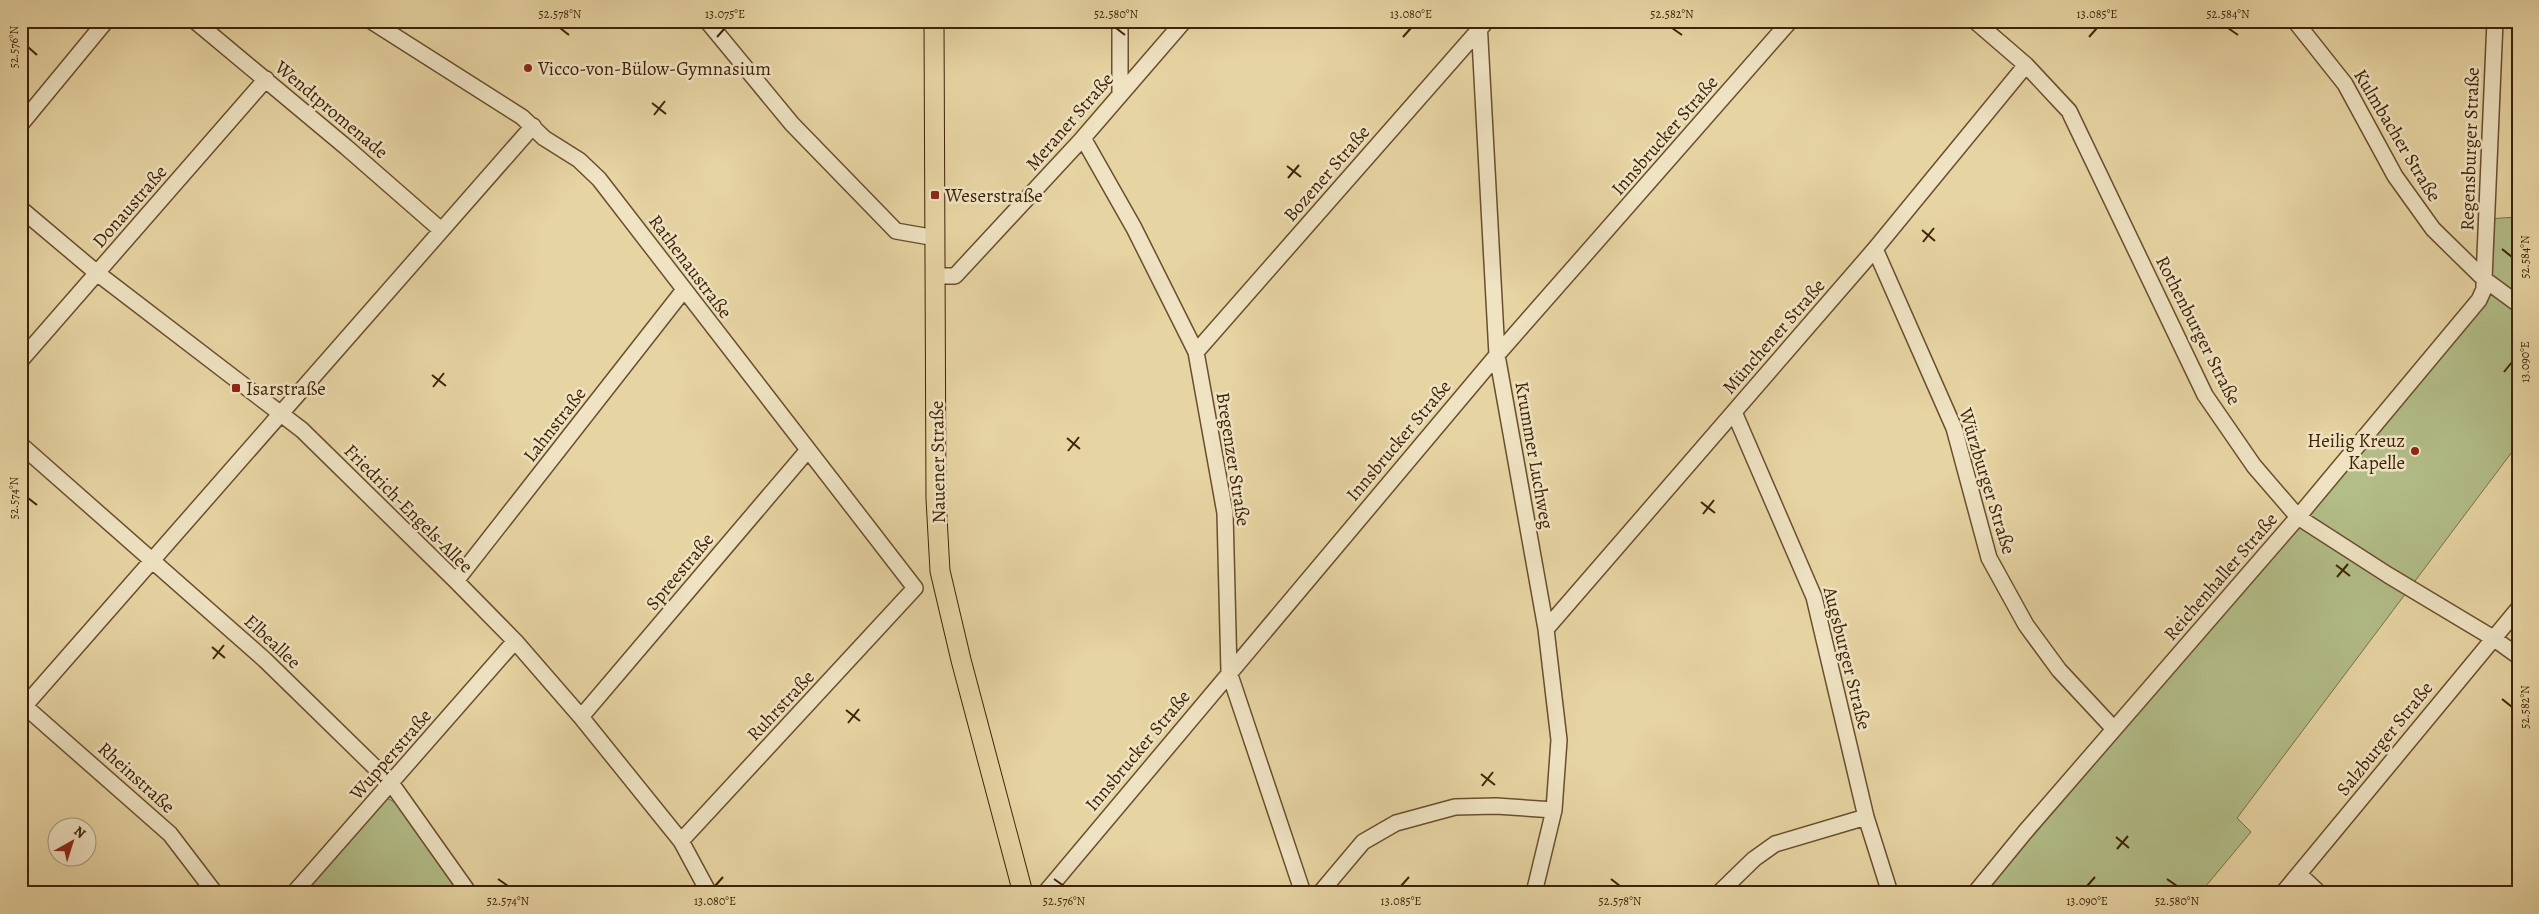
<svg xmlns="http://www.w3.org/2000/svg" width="2539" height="914" font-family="Alegreya,serif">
  <rect width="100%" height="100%" fill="#e7d4a3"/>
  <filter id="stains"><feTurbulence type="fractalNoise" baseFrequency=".004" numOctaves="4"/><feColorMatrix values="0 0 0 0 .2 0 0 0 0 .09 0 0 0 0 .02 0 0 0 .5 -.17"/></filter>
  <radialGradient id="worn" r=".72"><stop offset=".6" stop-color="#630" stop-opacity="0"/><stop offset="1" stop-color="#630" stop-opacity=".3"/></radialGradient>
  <path fill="#b2bd88" stroke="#787048" d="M2518 217V444L2237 818 2251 832 2200 893H1975L2479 301 2486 219Z
    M387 798 399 805 460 893H302Z"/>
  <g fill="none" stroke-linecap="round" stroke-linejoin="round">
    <g stroke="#694e2e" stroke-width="18">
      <path id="minor" d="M195 21 346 147 441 230
        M371 21 522 117 544 138 579 160 599 179 915 588 681 841
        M707 21 792 124 896 231 936 238
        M1479 21 1497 355 1546 629 1559 740 1554 810 1534 893
        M1975 21 2026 65 2069 111 2205 395 2254 466 2298 517 2388 575 2493 638 2518 656
        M2295 21 2345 84 2395 176 2433 229 2484 279 2518 304
        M1120 94V21
        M21 124 106 21
        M1083 138 1134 228 1196 352 1225 513 1229 672 1303 893
        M21 209 97 273 302 430 456 581 515 641 581 717 681 841 709 893
        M1875 249 1954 428 1989 558 2026 625 2059 670 2114 729
        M936 276H955L1083 138 1184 21
        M1196 352 1484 24
        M21 360 266 79
        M1734 412 1814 597 1866 817 1890 893
        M21 445 265 660 391 783 469 893
        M456 581 683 291
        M1546 629 1875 249 2026 65
        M21 703 170 834 215 893
        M21 710 533 126
        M581 717 808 450
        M2299 874 2319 893
        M294 893 515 641
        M1045 893 1497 355 1790 21
        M1320 893 1363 842 1396 823 1455 807 1496 806 1554 810
        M1719 893 1754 859 1775 844 1866 817
        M1975 893 2025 832 2298 517 2479 300 2484 289V279L2495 21
        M2283 893 2518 609"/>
    </g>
    <g stroke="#3f2207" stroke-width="21">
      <path id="major" d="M934 21 936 499 940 571 961 660 1023 893"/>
    </g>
    <use href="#minor" stroke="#efe3c3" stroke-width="15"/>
    <use href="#major" stroke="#e7d4a3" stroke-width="19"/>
  </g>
  <path fill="none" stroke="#3f2207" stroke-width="2" d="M560 28 569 35M1116 28 1125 35M1672 28 1682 35M2228 28 2238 35M717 37 725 28M1403 37 1411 28M2089 37 2097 28M28 47 37 55M652 103 666 114M654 115 665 101M1287 166 1301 177M1288 178 1299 165M1922 230 1935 241M1923 242 1934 228M2502 249 2512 257M2504 372 2512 362M432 375 446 386M433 387 444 373M1067 438 1080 449M1068 451 1079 437M28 498 37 505M1701 502 1715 513M1703 514 1714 500M2336 565 2350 576M2337 577 2348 564M212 647 225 658M213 659 224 645M2502 699 2512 707M846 710 860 721M848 723 859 709M1481 774 1495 785M1482 786 1493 772M2116 837 2129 848M2117 849 2128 836M498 879 508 886M1054 879 1064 886M1611 879 1620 886M2167 879 2177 886M715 886 723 877M1401 886 1409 877M2087 886 2095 877"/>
  <g fill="#8f2418" stroke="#efe3c3" stroke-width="2">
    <circle cx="528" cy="68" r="5"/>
    <rect x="930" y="190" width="10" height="10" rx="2.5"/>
    <rect x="231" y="383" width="10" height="10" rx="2.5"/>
    <circle cx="2415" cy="451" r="5"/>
  </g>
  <g text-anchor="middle" stroke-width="5" stroke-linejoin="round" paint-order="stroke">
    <g font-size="19" fill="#3f2207" stroke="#efe3c3" text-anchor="start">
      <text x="538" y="75">Vicco-von-Bülow-Gymnasium</text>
      <text x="945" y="202">Weserstraße</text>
      <text x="246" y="395">Isarstraße</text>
      <text x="2405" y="447" text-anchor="end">Heilig Kreuz<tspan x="2405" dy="22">Kapelle</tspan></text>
    </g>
    <g font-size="19" fill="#3f2207" stroke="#efe3c3">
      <text transform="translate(332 109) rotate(40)" y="7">Wendtpromenade</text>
      <text transform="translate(1069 121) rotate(-49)" y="7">Meraner Straße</text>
      <text transform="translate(1664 135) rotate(-49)" y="7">Innsbrucker Straße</text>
      <text transform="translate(2398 135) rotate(59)" y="7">Kulmbacher Straße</text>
      <text transform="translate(2469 149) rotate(-88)" y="7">Regensburger Straße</text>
      <text transform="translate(1326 173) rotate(-49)" y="7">Bozener Straße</text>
      <text transform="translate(129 206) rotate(-49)" y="7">Donaustraße</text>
      <text transform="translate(691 266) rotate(53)" y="7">Rathenaustraße</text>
      <text transform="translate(2199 330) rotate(63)" y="7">Rothenburger Straße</text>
      <text transform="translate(1773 336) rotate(-49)" y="7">Münchener Straße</text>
      <text transform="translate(554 424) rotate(-52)" y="7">Lahnstraße</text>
      <text transform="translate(1398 440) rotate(-50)" y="7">Innsbrucker Straße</text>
      <text transform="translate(1535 455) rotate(80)" y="7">Krummer Luchweg</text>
      <text transform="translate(1234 459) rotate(81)" y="7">Bregenzer Straße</text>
      <text transform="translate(937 462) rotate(-91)" y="7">Nauener Straße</text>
      <text transform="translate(1988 481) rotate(73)" y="7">Würzburger Straße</text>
      <text transform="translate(409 508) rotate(45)" y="7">Friedrich-Engels-Allee</text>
      <text transform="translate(679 571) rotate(-50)" y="7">Spreestraße</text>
      <text transform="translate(2220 576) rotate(-49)" y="7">Reichenhaller Straße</text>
      <text transform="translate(273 641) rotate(43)" y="7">Elbeallee</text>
      <text transform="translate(1848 658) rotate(76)" y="7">Augsburger Straße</text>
      <text transform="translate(780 705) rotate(-47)" y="7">Ruhrstraße</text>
      <text transform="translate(2384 738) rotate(-51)" y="7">Salzburger Straße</text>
      <text transform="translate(1137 750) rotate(-50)" y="7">Innsbrucker Straße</text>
      <text transform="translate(390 754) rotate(-49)" y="7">Wupperstraße</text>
      <text transform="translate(137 777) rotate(42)" y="7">Rheinstraße</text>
    </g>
  </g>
  <rect width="2539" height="914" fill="none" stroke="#e7d4a3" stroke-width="55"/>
  <g transform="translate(72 842) rotate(39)"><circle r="24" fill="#efe3c3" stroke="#a99678"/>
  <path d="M0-4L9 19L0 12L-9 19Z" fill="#8f2418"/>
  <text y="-8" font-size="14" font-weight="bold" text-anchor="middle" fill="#3f2207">N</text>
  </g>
  <rect x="28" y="28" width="2484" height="858" fill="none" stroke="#3f2207" stroke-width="2"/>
  <g font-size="12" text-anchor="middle" fill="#3f2207">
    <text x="560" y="18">52.578°N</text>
    <text x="725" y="18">13.075°E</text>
    <text x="1116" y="18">52.580°N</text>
    <text x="1411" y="18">13.080°E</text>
    <text x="1672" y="18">52.582°N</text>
    <text x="2097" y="18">13.085°E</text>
    <text x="2228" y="18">52.584°N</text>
    <text transform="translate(14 47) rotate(-90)" y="4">52.576°N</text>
    <text transform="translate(2525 257) rotate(-90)" y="4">52.584°N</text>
    <text transform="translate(2525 362) rotate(-90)" y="4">13.090°E</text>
    <text transform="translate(14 498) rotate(-90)" y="4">52.574°N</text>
    <text transform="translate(2525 707) rotate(-90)" y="4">52.582°N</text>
    <text x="508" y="905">52.574°N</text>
    <text x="715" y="905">13.080°E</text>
    <text x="1064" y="905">52.576°N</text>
    <text x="1401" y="905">13.085°E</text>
    <text x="1620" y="905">52.578°N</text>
    <text x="2087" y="905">13.090°E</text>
    <text x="2177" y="905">52.580°N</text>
  </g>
  <rect width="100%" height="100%" filter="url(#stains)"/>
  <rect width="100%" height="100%" fill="url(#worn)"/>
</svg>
